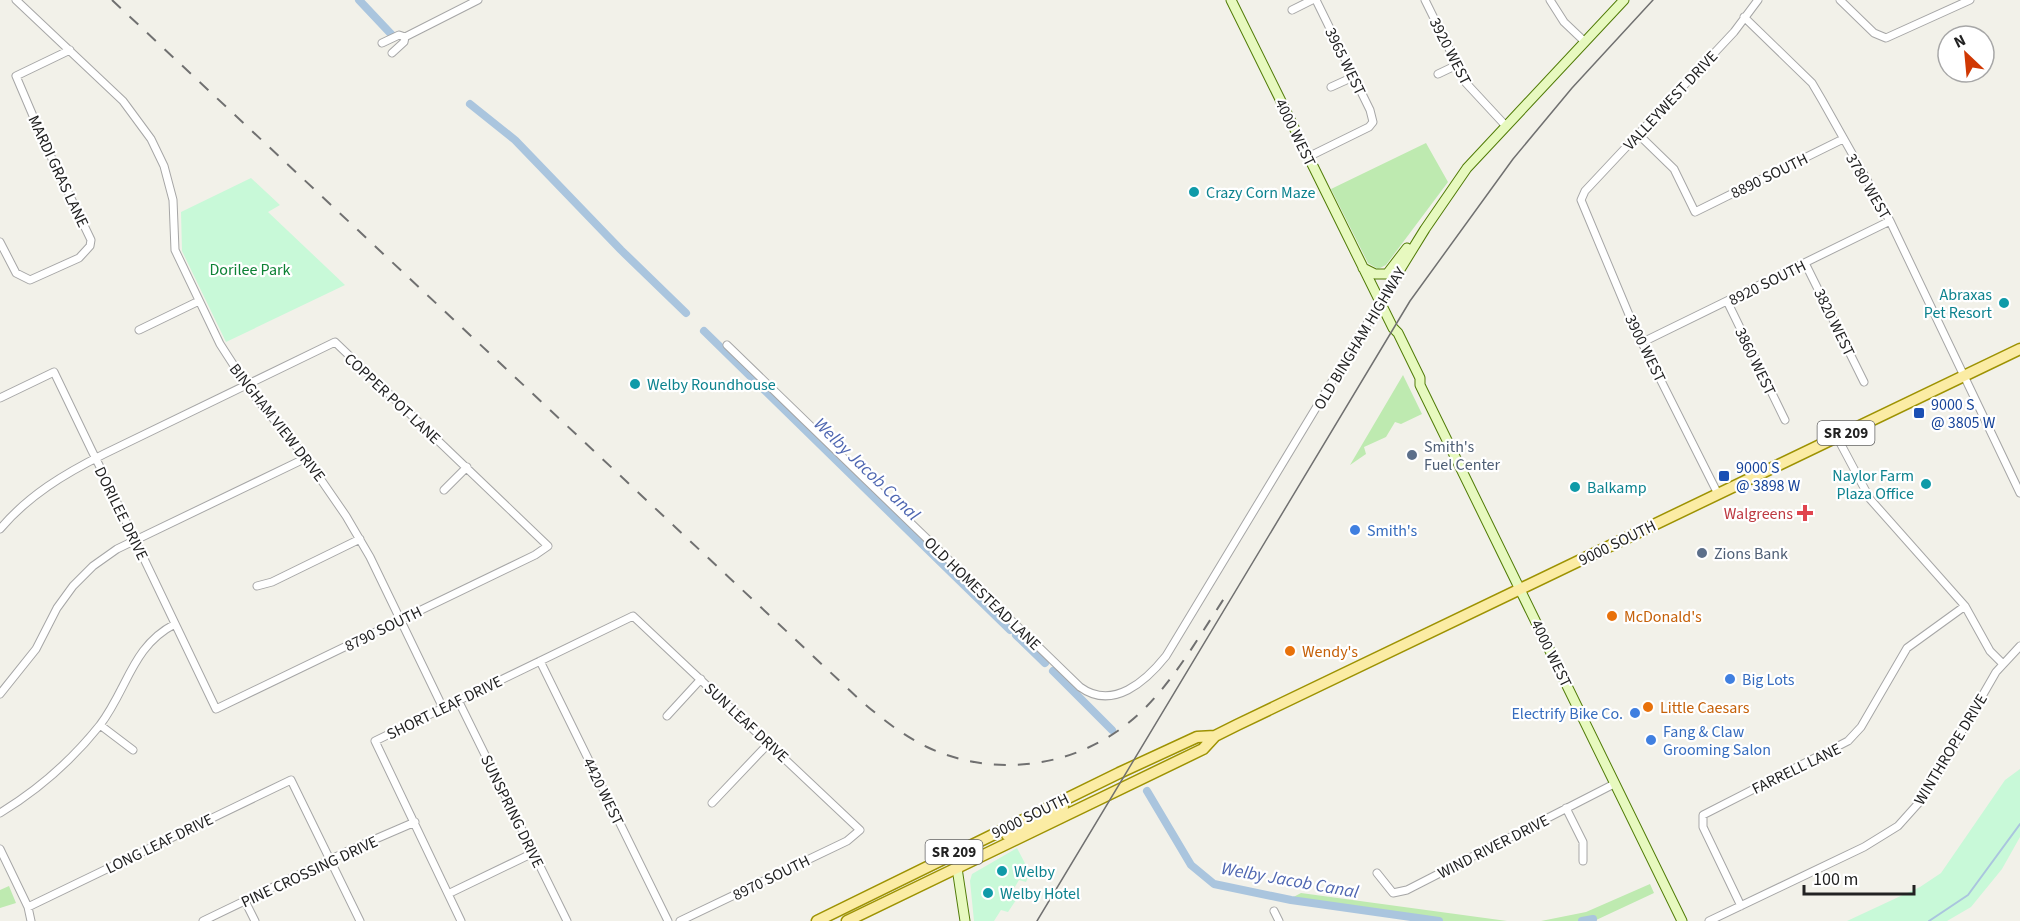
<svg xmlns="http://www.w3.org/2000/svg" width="2020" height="921" font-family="'Source Sans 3',sans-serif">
  <rect width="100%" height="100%" fill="#f2f1e9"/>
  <path fill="#beeab0" d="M1426 143 1448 182 1386 265 1378 269 1368 263 1331 189Z
    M1403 375 1422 414 1401 424 1395 422 1386 437 1364 447 1366 454 1350 465Z
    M1650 884 1654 893 1594 921H1541L1586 912Z
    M9 886 16 903 0 908V890Z
    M1301 893 1507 921H1422L1286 901Z"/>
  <path fill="#c8f9d8" d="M251 178 280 205 268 212 345 285 226 342 182 251 181 212Z
    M2020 769V837L2002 869 1971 907 1947 921H1847L1920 887 1941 873 2005 780Z
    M1017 848 1030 873 1026 882 1019 880 1010 895 1016 900 1008 912 1001 910 994 921H974L970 881 972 874Z"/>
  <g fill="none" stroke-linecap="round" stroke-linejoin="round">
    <path stroke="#aac5de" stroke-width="2" d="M1929 921 1968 895 2020 824"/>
    <path stroke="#aac5de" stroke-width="8" d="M359 0 392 35
      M470 104 515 140 621 250 686 313
      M704 331 1010 630
      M1016 635 1045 663
      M1053 671 1112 730
      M1147 791 1191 865 1214 884 1291 900 1439 921
      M1582 921 1593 919"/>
    <g stroke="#a6a6a6" stroke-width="9">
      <path id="street" d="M16 0 123 101 151 139 164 166 173 200 175 250 220 344 251 392 306 458 346 516 370 557 443 708
        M1425 0 1466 83 1505 125
        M1550 0 1564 22 1584 41
        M1840 0 1874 33 1886 38 1970 0
        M1292 10 1312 0
        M1744 17 1812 83 1822 100 1890 221 2020 493
        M405 37 478 0
        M382 43 399 35 405 37 404 42 392 53
        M1438 74 1457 65
        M1331 87 1353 77
        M1638 134 1674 169 1695 212 1843 139
        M1308 157 1369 127 1373 122 1370 110 1316 0
        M0 242 16 273 30 280 79 258 90 246 91 240 45 144 16 76 70 50
        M1805 263 1864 382
        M1727 301 1785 420
        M139 330 199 301
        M1643 342 1890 221
        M727 345 1080 687C1113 711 1146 681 1166 656L1380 302
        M0 398 54 372 92 451 99 465 216 709 535 555 548 546 335 342 104 454C64 474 29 495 0 529
        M1837 437 1870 499 1965 606 1990 651 2002 663
        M444 490 467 467
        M1718 494 1635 329 1581 200 1585 191 1734 32 1758 0
        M257 586 272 582 360 539
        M540 661 668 921
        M0 694 36 649 57 608 73 586 93 566 117 549 306 458
        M458 700 567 921
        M667 716 701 679
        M100 725 133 750
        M712 803 769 743
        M1566 808 1583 842V861
        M0 813C38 790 72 760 100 725 128 688 132 646 175 624
        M0 849 28 907 31 921
        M1377 873 1393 893 1407 890 1614 784
        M450 893 533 853
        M245 901 255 921
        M1741 906 1703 827V815L1848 741 1861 727 1907 648 1965 606
        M28 907 291 780 360 921
        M1274 911 1279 921
        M203 921 350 850 415 822
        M461 921 375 741 633 616 860 830 847 841 680 921
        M1709 921 1864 847 1898 826 1924 797 1996 672 2020 646"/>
    </g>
    <g stroke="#507b06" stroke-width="11">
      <path id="secondary" d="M1231 0 1393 328 1398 333 1420 378V385L1682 921
        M1363 268 1375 274H1387L1407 248
        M1380 302 1425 229 1467 168 1624 0
        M957 868 965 921"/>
    </g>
    <g stroke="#9d9202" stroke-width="13">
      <path id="primary" d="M1007 835 1063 807
        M817 921 1119 773 1197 737 1215 736
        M847 921 1203 749 1215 736 1237 725 2020 349"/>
    </g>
    <use href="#street" stroke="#fff" stroke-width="7"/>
    <use href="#secondary" stroke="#e7f9bf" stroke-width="9"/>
    <use href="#primary" stroke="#fbeca4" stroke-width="10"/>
    <path stroke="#707070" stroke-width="1.5" d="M1037 921 1410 301 1513 159 1572 88 1653 0"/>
    <path stroke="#707070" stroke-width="2" stroke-dasharray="12 12" stroke-linecap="butt" d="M112 0 860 700C881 718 902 735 927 747 999 781 1085 766 1142 711 1176 678 1201 633 1227 594"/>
  </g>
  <g fill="#0f9aa8" stroke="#fff" stroke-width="2">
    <circle cx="1194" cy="192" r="6"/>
    <circle cx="2004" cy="303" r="6"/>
    <circle cx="635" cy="384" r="6"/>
    <circle cx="1926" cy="484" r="6"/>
    <circle cx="1575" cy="487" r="6"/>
    <circle cx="1002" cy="871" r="6"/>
    <circle cx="988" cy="893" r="6"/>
  </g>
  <g fill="#1a4fb4" stroke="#fff" stroke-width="2">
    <rect x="1913" y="407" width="12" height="12" rx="3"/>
    <rect x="1718" y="470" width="12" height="12" rx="3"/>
  </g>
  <g fill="#5c6f8a" stroke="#fff" stroke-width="2">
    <circle cx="1412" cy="455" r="6"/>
    <circle cx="1702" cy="553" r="6"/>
  </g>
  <path fill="#e0444e" stroke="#fff" stroke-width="2" d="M1802 504h6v6h6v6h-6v6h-6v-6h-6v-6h6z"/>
  <g fill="#3f7fe0" stroke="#fff" stroke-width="2">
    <circle cx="1355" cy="530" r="6"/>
    <circle cx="1730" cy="679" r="6"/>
    <circle cx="1635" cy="713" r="6"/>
    <circle cx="1651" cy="740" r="6"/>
  </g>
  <g fill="#e8710a" stroke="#fff" stroke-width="2">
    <circle cx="1612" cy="616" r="6"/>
    <circle cx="1290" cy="651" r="6"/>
    <circle cx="1648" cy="707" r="6"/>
  </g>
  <g text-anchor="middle" stroke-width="4.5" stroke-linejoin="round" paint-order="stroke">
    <g fill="#fff" stroke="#646464" stroke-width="1.5">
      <rect x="1817.5" y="421" width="57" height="24" rx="4.5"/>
      <rect x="925.5" y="840" width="57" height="24" rx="4.5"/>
    </g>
    <g font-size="15" font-weight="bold" fill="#222">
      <text x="1846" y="438">SR 209</text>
      <text x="954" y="857">SR 209</text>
    </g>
    <g font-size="16" fill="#222" stroke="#fff">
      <text transform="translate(1451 51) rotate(63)" y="6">3920 WEST</text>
      <text transform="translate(1346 61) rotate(64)" y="6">3965 WEST</text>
      <text transform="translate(1670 100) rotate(-47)" y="6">VALLEYWEST DRIVE</text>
      <text transform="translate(1296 132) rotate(64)" y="6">4000 WEST</text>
      <text transform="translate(59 171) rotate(65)" y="6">MARDI GRAS LANE</text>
      <text transform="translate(1769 175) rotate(-26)" y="6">8890 SOUTH</text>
      <text transform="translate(1869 186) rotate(60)" y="6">3780 WEST</text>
      <text transform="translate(1767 282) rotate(-26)" y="6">8920 SOUTH</text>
      <text transform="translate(1835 322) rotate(64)" y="6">3820 WEST</text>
      <text transform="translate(1359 338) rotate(-59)" y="6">OLD BINGHAM HIGHWAY</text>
      <text transform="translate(1646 348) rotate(64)" y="6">3900 WEST</text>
      <text transform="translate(1756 361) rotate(64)" y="6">3860 WEST</text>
      <text transform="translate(393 398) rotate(43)" y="6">COPPER POT LANE</text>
      <text transform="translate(278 422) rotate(52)" y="6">BINGHAM VIEW DRIVE</text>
      <text transform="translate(122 513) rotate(64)" y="6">DORILEE DRIVE</text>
      <text transform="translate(1617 542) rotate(-26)" y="6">9000 SOUTH</text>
      <text transform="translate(983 593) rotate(44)" y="6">OLD HOMESTEAD LANE</text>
      <text transform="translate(383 628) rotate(-26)" y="6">8790 SOUTH</text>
      <text transform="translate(1552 653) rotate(64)" y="6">4000 WEST</text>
      <text transform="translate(444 707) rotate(-26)" y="6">SHORT LEAF DRIVE</text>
      <text transform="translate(747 722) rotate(43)" y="6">SUN LEAF DRIVE</text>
      <text transform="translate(1950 749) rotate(-59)" y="6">WINTHROPE DRIVE</text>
      <text transform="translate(1796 768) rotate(-26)" y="6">FARRELL LANE</text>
      <text transform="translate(604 791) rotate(64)" y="6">4420 WEST</text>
      <text transform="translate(513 811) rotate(64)" y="6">SUNSPRING DRIVE</text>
      <text transform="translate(1030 815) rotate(-26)" y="6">9000 SOUTH</text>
      <text transform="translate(159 843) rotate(-26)" y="6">LONG LEAF DRIVE</text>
      <text transform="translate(1493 846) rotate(-27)" y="6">WIND RIVER DRIVE</text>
      <text transform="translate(309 871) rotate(-25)" y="6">PINE CROSSING DRIVE</text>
      <text transform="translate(771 877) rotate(-26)" y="6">8970 SOUTH</text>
    </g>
    <g font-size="16" fill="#0d838f" stroke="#fff" text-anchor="start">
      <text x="1206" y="198">Crazy Corn Maze</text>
      <text x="1992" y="300" text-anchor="end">Abraxas<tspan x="1992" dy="18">Pet Resort</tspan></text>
      <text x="647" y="390">Welby Roundhouse</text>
      <text x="1914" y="481" text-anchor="end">Naylor Farm<tspan x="1914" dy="18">Plaza Office</tspan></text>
      <text x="1587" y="493">Balkamp</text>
      <text x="1014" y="877">Welby</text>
      <text x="1000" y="899">Welby Hotel</text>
    </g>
    <g font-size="16" fill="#0d8235" stroke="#fff">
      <text x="250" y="275">Dorilee Park</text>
    </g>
    <g font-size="16" fill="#164399" stroke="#fff" text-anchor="start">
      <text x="1931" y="410">9000 S<tspan x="1931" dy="18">@ 3805 W</tspan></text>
      <text x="1736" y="473">9000 S<tspan x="1736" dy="18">@ 3898 W</tspan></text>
    </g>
    <g font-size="16" fill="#4e5e75" stroke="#fff" text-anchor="start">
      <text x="1424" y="452">Smith's<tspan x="1424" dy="18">Fuel Center</tspan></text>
      <text x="1714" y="559">Zions Bank</text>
    </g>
    <g font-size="16" fill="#be3a42" stroke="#fff" text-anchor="end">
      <text x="1793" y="519">Walgreens</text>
    </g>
    <g font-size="16" fill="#366cbe" stroke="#fff" text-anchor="start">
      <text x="1367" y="536">Smith's</text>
      <text x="1742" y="685">Big Lots</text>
      <text x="1623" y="719" text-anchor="end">Electrify Bike Co.</text>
      <text x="1663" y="737">Fang &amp; Claw<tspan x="1663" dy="18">Grooming Salon</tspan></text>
    </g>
    <g font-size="16" fill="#c56008" stroke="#fff" text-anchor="start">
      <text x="1624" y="622">McDonald's</text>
      <text x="1302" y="657">Wendy's</text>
      <text x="1660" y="713">Little Caesars</text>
    </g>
    <g font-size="18" font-style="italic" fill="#4e66b1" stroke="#fff">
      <text transform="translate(867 469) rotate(44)" y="6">Welby Jacob Canal</text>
      <text transform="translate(1290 880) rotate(10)" y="6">Welby Jacob Canal</text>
    </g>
  </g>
  <g transform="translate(1966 54) rotate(334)"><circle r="28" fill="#ffffff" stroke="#a7a7a7" stroke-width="1.5"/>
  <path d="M0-4.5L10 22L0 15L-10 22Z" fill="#d03803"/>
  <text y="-9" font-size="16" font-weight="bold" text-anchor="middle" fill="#222222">N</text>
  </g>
  <path d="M1804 885v9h110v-9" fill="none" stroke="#222222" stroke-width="3"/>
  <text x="1813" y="885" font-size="18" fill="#222222" stroke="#ffffff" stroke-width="4.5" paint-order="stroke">100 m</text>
</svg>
